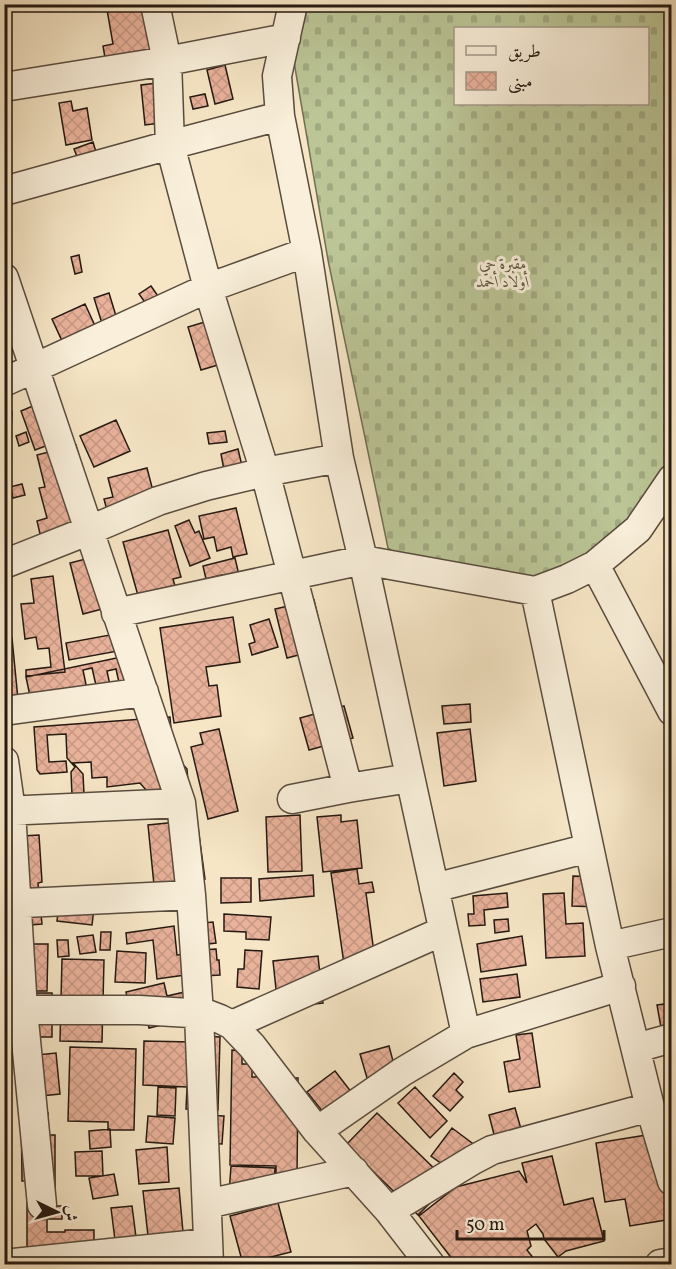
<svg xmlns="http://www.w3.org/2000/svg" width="676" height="1269" font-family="Vollkorn,Amiri,serif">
  <defs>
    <pattern id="cemetery-stones" width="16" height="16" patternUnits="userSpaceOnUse" patternTransform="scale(1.5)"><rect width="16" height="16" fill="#bbc596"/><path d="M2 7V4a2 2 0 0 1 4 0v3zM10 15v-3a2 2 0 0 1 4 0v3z" fill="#a1a980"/></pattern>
    <pattern id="building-cross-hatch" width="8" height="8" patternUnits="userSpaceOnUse" patternTransform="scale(1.5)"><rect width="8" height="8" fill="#e9b29b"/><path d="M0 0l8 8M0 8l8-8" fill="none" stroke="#c89884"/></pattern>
  </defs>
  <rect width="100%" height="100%" fill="#f6e6c6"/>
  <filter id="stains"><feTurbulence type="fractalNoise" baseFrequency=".00333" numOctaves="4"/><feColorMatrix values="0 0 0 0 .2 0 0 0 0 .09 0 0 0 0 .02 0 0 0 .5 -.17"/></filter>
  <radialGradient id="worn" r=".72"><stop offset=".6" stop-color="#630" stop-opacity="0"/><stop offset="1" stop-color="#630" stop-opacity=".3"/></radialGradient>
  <path fill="url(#cemetery-stones)" stroke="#706f54" stroke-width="1.5" fill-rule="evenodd" d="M308 5H671V487L635 542 553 600 418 568 388 548 328 260 294 62ZM456 28H648V104H456Z"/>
  <path fill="url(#building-cross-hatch)" stroke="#251911" stroke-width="1.5" d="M106 4H150L161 66 108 75 103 46 113 44Z
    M225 65 233 99 215 104 207 70Z
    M174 81 178 121 145 125 141 85Z
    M205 94 208 106 193 109 190 97Z
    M71 101 73 111 87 108 92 140 66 145 59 103Z
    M93 142 96 152 78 159 74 149Z
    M79 255 82 272 75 274 71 257Z
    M151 286 167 309 156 318 139 294Z
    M109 293 120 329 105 333 94 298Z
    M85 304 101 339 68 354 52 319Z
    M225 316 238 359 201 370 188 327Z
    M35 405 72 436 35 450 21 411Z
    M12 412 8 485H4V416Z
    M116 420 130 451 94 467 80 436Z
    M225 431 227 442 209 444 207 433Z
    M26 432 29 442 19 446 16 436Z
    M76 445 100 533 45 555 37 521 47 518 39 488 45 487 37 455Z
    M238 449 242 466 224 470 221 454Z
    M147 468 159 514 111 526 104 499 113 497 108 478Z
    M22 484 25 495 13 498 10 487Z
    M236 508 247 554 233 557 231 547 217 551 214 537 204 539 199 516Z
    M189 520 195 533 199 531 210 558 190 566 175 526Z
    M168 530 181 577 173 579 181 607 144 617 123 542Z
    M109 553 110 607 83 614 70 563Z
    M235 558 244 597 228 601 222 575 206 579 203 566Z
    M53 576 65 672 26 676V670L51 667 49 648 38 649 36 637 25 639 21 604 34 603 31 579Z
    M314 600 332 676 310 652 287 658 275 609Z
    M233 617 240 662 206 667 209 686 217 685 221 716 174 723 160 628Z
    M269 619 278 647 252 655 249 644 255 642 250 625Z
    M126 632 129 649 69 660 66 643Z
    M12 638 20 720 4 721V639Z
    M145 652 124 705 116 669 107 671 114 705 101 707 92 668 83 670 91 709 35 720 26 677Z
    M470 704 471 722 444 724 442 706Z
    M344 706 353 738 309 750 300 718Z
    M170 717 173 753 187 769 189 795 153 798 140 783 107 787V777L92 778 91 762 73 763 83 774 84 794 72 795 71 772 75 767 67 758 66 734 47 735 49 762 66 761 67 772 40 774 37 770 34 727Z
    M219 729 238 811 208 819 191 747 203 744 200 733Z
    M470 729 476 781 444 786 437 733Z
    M300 815 302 871 268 872 266 817Z
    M341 815V822L357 820 362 868 323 872 317 817Z
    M197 820 205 879 154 885 148 825Z
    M39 835 42 882 38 883 42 924 4 927V837Z
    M357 869 359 884 372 882 374 892 366 893 375 960 344 964 331 873Z
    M313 875 314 896 260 901 259 879Z
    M573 876 599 877 598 907 572 906Z
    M221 878H251V902L221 903Z
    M507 893 508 907 484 910 485 925 469 926 468 914H474L473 896Z
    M564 893 566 924 583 923 585 956 546 958 543 894Z
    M60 896 95 900 92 925 57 921Z
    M224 914 271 917 269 940 246 939V932L224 931Z
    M508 919 509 931 495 933 494 920Z
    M213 922 216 943 183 947 181 925Z
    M174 926 177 955 189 954 192 974 157 979 153 940 127 944 126 933Z
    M101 932H111L110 950H100Z
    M93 935 96 952 80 954 77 937Z
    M522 936 526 965 481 972 477 944Z
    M57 940H68L69 956 58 957Z
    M15 944H48L47 991H15Z
    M4 947H14L16 1035H4Z
    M216 949 217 960H219L220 975 204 976 202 950Z
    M245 950 262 951 259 989 237 987 238 969H244Z
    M117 951 146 953 145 983 115 982Z
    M318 956 323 1003 278 1008 273 961Z
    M62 959 104 960 102 1042 60 1041Z
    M517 974 520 997 483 1002 480 979Z
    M164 983 167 996 202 988 208 1014 149 1028 146 1016 132 1019 126 992Z
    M21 993H52V1037H24Z
    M672 1003V1048L665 1050 657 1005Z
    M532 1033 540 1087 509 1092 504 1062 520 1059 516 1035Z
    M205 1036 220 1037 218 1110 186 1109 187 1087 143 1085 144 1041 193 1042Z
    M389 1046 398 1080 370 1088 360 1054Z
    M70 1047 136 1049 134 1130H108V1122L68 1121Z
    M232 1050 242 1051V1064H252V1077L298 1078 297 1178H276V1166L230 1165Z
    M56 1053 60 1094 21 1098 17 1057Z
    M335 1071 362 1106 323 1112 307 1092Z
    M454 1073 463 1082 456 1090 463 1097 450 1111 433 1096Z
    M158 1087 176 1088 175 1116 157 1115Z
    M415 1087 447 1121 430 1138 398 1103Z
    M21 1101 32 1113H48V1135H55V1191H47V1206H62V1219H47V1232H65V1230H94V1264H27V1196L39 1181H22Z
    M515 1108 525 1143 498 1150 489 1115Z
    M377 1113 445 1179 438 1195 418 1215 346 1145Z
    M200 1115 224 1116 222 1144 199 1143Z
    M148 1116 175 1118 173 1144 146 1142Z
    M452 1128 480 1149 460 1177 431 1156Z
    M110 1129 111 1147 90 1149 89 1131Z
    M672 1131V1219L630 1226 625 1199 605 1202 596 1143Z
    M167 1147 169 1182 139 1184 136 1150Z
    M102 1151 103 1176H76L75 1152Z
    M4 1155 8 1211H4Z
    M552 1156 564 1205 593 1198 604 1241 566 1251 558 1257 544 1239 543 1234 536 1224 527 1231 531 1246 527 1250 538 1264H511L507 1258 508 1264H456L419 1216 456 1187 519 1171 527 1183 522 1163Z
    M231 1166 275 1168 273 1195 229 1194Z
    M114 1174 118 1195 93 1199 89 1178Z
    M179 1188 183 1232 148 1236 143 1191Z
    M278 1203 291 1252 243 1264 230 1216Z
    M132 1206 136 1237 115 1240 111 1208Z
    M4 1215H10L9 1243H4Z
    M223 1254 224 1264H160V1261Z"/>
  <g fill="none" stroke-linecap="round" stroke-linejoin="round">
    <g stroke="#594c3e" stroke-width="31">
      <path id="minor" d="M155 4 167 61 170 145 208 288 265 472 348 788
        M293 4 277 76 280 116 307 252 339 458 363 560 535 591 567 579 595 565 638 529 672 479
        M4 87 167 61 286 38
        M4 191 170 145 280 116
        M4 278 181 803 191 895 199 1014 209 1264
        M4 382 208 288 307 252
        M4 564 90 530 158 501 206 486 265 472 339 458
        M595 565 672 711
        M535 591 610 946 650 1107 672 1181
        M116 613 363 560 466 1034
        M4 711 144 692
        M4 761 11 811 23 1010 42 1205
        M292 799 348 788 410 778
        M4 811 181 803
        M434 888 589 848
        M4 904 191 895
        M610 946 672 932
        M4 1012 23 1010H139L207 1014 220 1019 232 1025 252 1046 317 1131 389 1211 430 1264
        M232 1025 443 931
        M636 1048 672 1038
        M317 1131 402 1072 466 1034 621 986
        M207 1204 354 1171
        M389 1211 473 1160 492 1150 650 1107
        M4 1264 208 1243
        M660 1264 672 1262"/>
    </g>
    <use href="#minor" stroke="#f9efda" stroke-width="28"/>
  </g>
  <g text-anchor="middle" stroke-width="6" stroke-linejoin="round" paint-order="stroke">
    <g font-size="16" font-style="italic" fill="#5a5540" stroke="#f9efda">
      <text x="503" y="269">مقبرة حي<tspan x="503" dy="18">أولاد أحمد</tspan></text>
    </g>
  </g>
  <rect width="676" height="1269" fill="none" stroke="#f6e6c6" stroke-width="24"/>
  <rect x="6" y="6" width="664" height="1257" fill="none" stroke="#251911" stroke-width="3"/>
  <rect x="12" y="12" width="652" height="1245" fill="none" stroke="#251911" stroke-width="1.5"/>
  <rect x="454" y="27" width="195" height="78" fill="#f9efda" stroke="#a4998a" stroke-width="1.5"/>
  <rect x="466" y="46" width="30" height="9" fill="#f9efda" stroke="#a4998a" stroke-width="1.5"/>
  <text x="508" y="57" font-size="18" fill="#251911">طريق</text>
  <rect x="466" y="72" width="30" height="18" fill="url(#building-cross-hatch)" stroke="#a4998a" stroke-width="1.5"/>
  <text x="508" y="87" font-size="18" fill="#251911">مبنى</text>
  <g transform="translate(57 1212) rotate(95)" stroke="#f9efda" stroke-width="4.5" paint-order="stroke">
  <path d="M0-4.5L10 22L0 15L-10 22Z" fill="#251911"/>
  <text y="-9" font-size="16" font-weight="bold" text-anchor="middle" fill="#251911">ش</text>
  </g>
  <path d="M457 1230v9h147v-9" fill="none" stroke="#251911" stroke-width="3"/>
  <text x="466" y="1230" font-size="18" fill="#251911" stroke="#f9efda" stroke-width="4.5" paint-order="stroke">50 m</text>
  <rect width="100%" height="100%" filter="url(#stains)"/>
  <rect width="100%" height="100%" fill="url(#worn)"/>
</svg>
